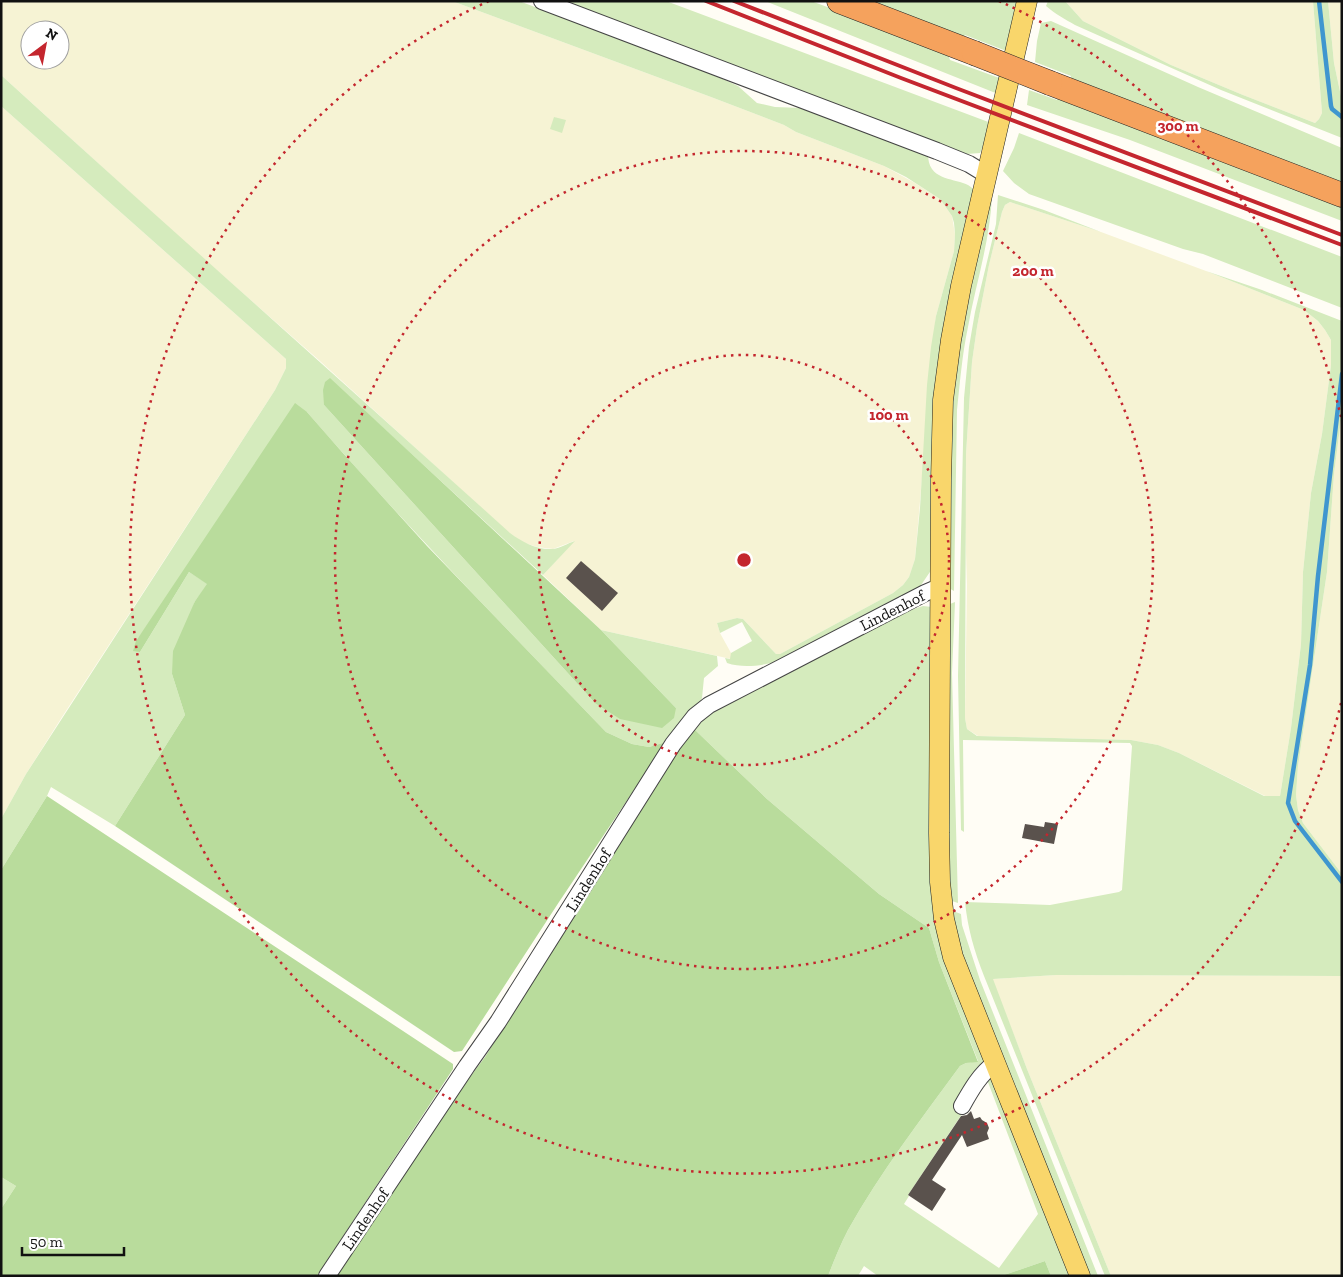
<svg xmlns="http://www.w3.org/2000/svg" width="1343" height="1277" font-family="'Zilla Slab',serif">
  <rect width="100%" height="100%" fill="#fffdf5"/>
  <path fill="#f6f3d4" fill-rule="evenodd" d="M1 1H452L711 97 784 125 796 132 884 166 915 183 940 199 952 216 955 234 954 251 936 316 915 559 909 577 903 585 893 593 780 654H776L743 619 737 618 717 623 720 633 731 653V659L601 630 543 575 574 541 553 549 537 547 522 542 510 534 321 362 188 245 1 75ZM30 30H60V60H30Z
    M1065 1H1313L1322 113 1319 119 1315 123 1243 95 1171 65 1083 21Z
    M1328 1H1342V101L1334 63Z
    M1 106 286 359V368L275 390 62 717 26 774 1 819Z
    M1010 202 1101 232 1206 271 1304 310 1318 321 1325 330 1331 340V365L1322 434 1311 493 1303 572 1301 644 1291 728 1280 796H1265L1179 753 1158 745 1131 740 978 736 967 729 965 718 967 585 965 520 966 454 972 362 977 327 989 265 1002 212 1005 205Z
    M1342 412V874L1303 823 1298 810 1296 795 1298 766 1327 572 1334 474Z
    M1056 975 1342 976V1276H1111L1027 1069 992 979Z"/>
  <path fill="#d5ebbd" d="M452 1H519L710 73 738 86 757 103 775 107 802 108 928 154C928 159 929 165 932 169 942 183 966 178 975 191L934 566 919 588 783 660C765 665 745 669 727 663L725 658 730 659 731 653 752 641 742 622 720 633 717 623 737 618 743 619 776 654H780L893 593 903 585 909 577 915 559 920 508 927 385 931 347 936 316 954 251 955 234 954 223 952 216 940 199 906 177 884 166 796 132 784 125 711 97Z
    M551 1H666L991 123 985 142 980 153 967 154 954 152Z
    M765 1H811L841 12 948 54 950 60 1002 79 998 94Z
    M866 1H1020L1009 52 965 35 963 38Z
    M1048 1H1065L1083 21 1171 65 1243 95 1315 123 1319 119 1322 113 1313 1H1328L1334 63 1342 101V138L1221 90 1075 25C1065 19 1055 14 1046 6Z
    M1051 21 1198 87 1342 148V185L1071 80V76L1035 62 1037 41 1041 23Z
    M1 75C170 229 341 380 510 533 522 542 537 550 552 549 559 549 568 543 575 541L543 575 330 379 324 405 595 703 676 708 601 630 717 656 718 666 704 678 702 698 697 708 666 742 649 747 632 744 606 732C505 627 402 522 307 412L136 641 140 652 189 572 208 584 195 601 172 674 185 715 115 826 51 787 47 796 1 870V819L26 774 275 390 286 368V359L1 106Z
    M1029 90 1057 100 1058 98 1342 205V221L1130 140 1027 105Z
    M554 117 566 120 562 133 550 129Z
    M1019 133 1342 257V308L1203 254 1183 249 1029 194 1014 183 1003 171 1014 148Z
    M998 195 1044 210 1101 232 1010 202 1005 205 1002 212 989 265 977 327 972 362 966 454 965 718 967 729 977 736 1131 740 1158 745 1179 753 1264 796H1280L1291 728 1301 644 1303 572 1311 493 1322 434 1331 365V340L1325 330 1318 321 1304 310 1206 271 1262 290 1342 321V412L1334 474 1327 572 1298 766 1296 795 1298 810 1303 823 1342 874V976L1056 975 993 979 1027 1069 1111 1276H1105L984 976C974 950 968 930 965 902L1050 905 1119 892 1122 890 1132 746 1130 743 963 740 964 832 961 830 958 676 964 398 969 347 975 312 996 224Z
    M992 196C990 241 976 283 968 327 962 355 960 383 957 410L954 591 947 587 949 411 955 356 989 199Z
    M955 602 952 673 958 903 949 900 947 878 950 604Z
    M923 606 932 607 935 886 987 1057 959 1109 962 1114 908 1195 909 1196 904 1204 999 1268 1038 1214 986 1077 994 1076 1074 1276H1051L1045 1261 1001 1276H878L864 1266 858 1276H828C834 1261 840 1245 848 1230 880 1173 921 1119 960 1066L966 1063 978 1061 939 962 929 928 879 894 767 799 693 728 705 715 724 704 793 671 901 613Z
    M953 911 961 914 962 925 980 980 1098 1276H1088L971 987 951 913Z
    M1 1177 16 1186 1 1209Z"/>
  <path fill="#b9dc9c" d="M330 378 601 630 676 708 674 718 662 728 620 719 595 703 324 405 323 390 325 382Z
    M295 403 307 412 342 452 427 546 606 732 632 744 649 747 666 742 559 902 462 1051 454 1052 115 826 185 715 172 674 173 651 195 601 207 584 189 572 140 652 133 651 136 641Z
    M693 728 767 799 879 894 929 928 939 962 978 1062 966 1063 960 1066C921 1119 880 1173 848 1230 840 1245 834 1261 828 1276H335L432 1128 485 1057 654 787Z
    M47 796 453 1064V1069L317 1276H1V1209L16 1186 1 1177V870Z
    M1045 1261 1051 1276H1001Z"/>
  <g fill="none" stroke-linecap="round" stroke-linejoin="round">
    <path stroke="#3f96cf" stroke-width="4.5" d="M1319 1 1331 106 1332 109 1342 117
      M1342 374 1318 576 1310 665 1288 803 1295 821 1342 882"/>
  </g>
  <path fill="#5a524d" d="M581 561 618 593 602 611 566 578Z
    M1045 822 1058 824 1054 844 1022 838 1025 824 1044 827Z
    M971 1111 974 1119 980 1117 982 1120 987 1123 989 1128 987 1133 989 1139 967 1147 962 1135 932 1180 946 1189 932 1211 908 1195 961 1116 967 1115Z"/>
  <g fill="none" stroke-linecap="round" stroke-linejoin="round">
    <g stroke="#444" stroke-width="18">
      <path id="minor" d="M542 1 937 151 969 164 987 175
        M962 1106C971 1090 980 1074 995 1063
        M327 1276 467 1066 498 1022 673 744 695 716 709 705 925 593 932 590 940 589"/>
    </g>
    <g stroke="#222" stroke-width="21">
      <path id="major" d="M1027 1 961 286 951 340 943 400 941 480 939 833 940 882 944 919 953 957 1080 1276"/>
    </g>
    <g stroke="#222" stroke-width="25">
      <path id="highway" d="M839 1 974 53
        M1050 83 1342 195"/>
    </g>
    <use href="#minor" stroke="#fff" stroke-width="16"/>
    <use href="#major" stroke="#f9d66b" stroke-width="20"/>
    <use href="#highway" stroke="#f5a25d" stroke-width="24"/>
    <path stroke="#c4262e" stroke-width="4" d="M706 1 901 78 1342 245
      M734 1 956 88 1342 235"/>
    <g stroke="#222" stroke-width="25" stroke-linecap="butt">
      <path id="highway-bridge" d="M974 53 1050 83"/>
    </g>
    <use href="#highway-bridge" stroke="#f5a25d" stroke-width="24"/>
  </g>
  <g fill="none" stroke="#c4262e" stroke-width="2.5" stroke-dasharray="2.5 5">
    <circle cx="744" cy="560" r="205"/>
    <circle cx="744" cy="560" r="409"/>
    <path d="M1341 703A614 614 0 1 1 489 1M999 1A614 614 0 0 1 1341 417"/>
  </g>
  <g text-anchor="middle" stroke-width="5" stroke-linejoin="round" paint-order="stroke">
    <g font-size="16" fill="#111" stroke="#fff">
      <text transform="translate(892 610) rotate(-27)" y="6">Lindenhof</text>
      <text transform="translate(588 880) rotate(-58)" y="6">Lindenhof</text>
      <text transform="translate(365 1219) rotate(-56)" y="6">Lindenhof</text>
    </g>
  </g>
  <circle cx="744" cy="560" r="8" fill="#c4262e" stroke="#fff" stroke-width="2.5"/>
  <g font-size="15" text-anchor="middle" font-weight="bold" fill="#c4262e" stroke="#fff" stroke-width="5" stroke-linejoin="round" paint-order="stroke">
    <text x="1178" y="131">300 m</text>
    <text x="1033" y="276">200 m</text>
    <text x="889" y="420">100 m</text>
  </g>
  <rect width="1343" height="1277" fill="none" stroke="#111111" stroke-width="5"/>
  <g transform="translate(45 45) rotate(32)"><circle r="24" fill="#ffffff" stroke="#a0a0a0"/>
  <path d="M0-4L9 19L0 12L-9 19Z" fill="#c4262e"/>
  <text y="-8" font-size="14" font-weight="bold" text-anchor="middle" fill="#111111">N</text>
  </g>
  <path d="M22 1247v8h102v-8" fill="none" stroke="#111111" stroke-width="2.5"/>
  <text x="30" y="1247" font-size="15" fill="#111111" stroke="#ffffff" stroke-width="4" paint-order="stroke">50 m</text>
</svg>
